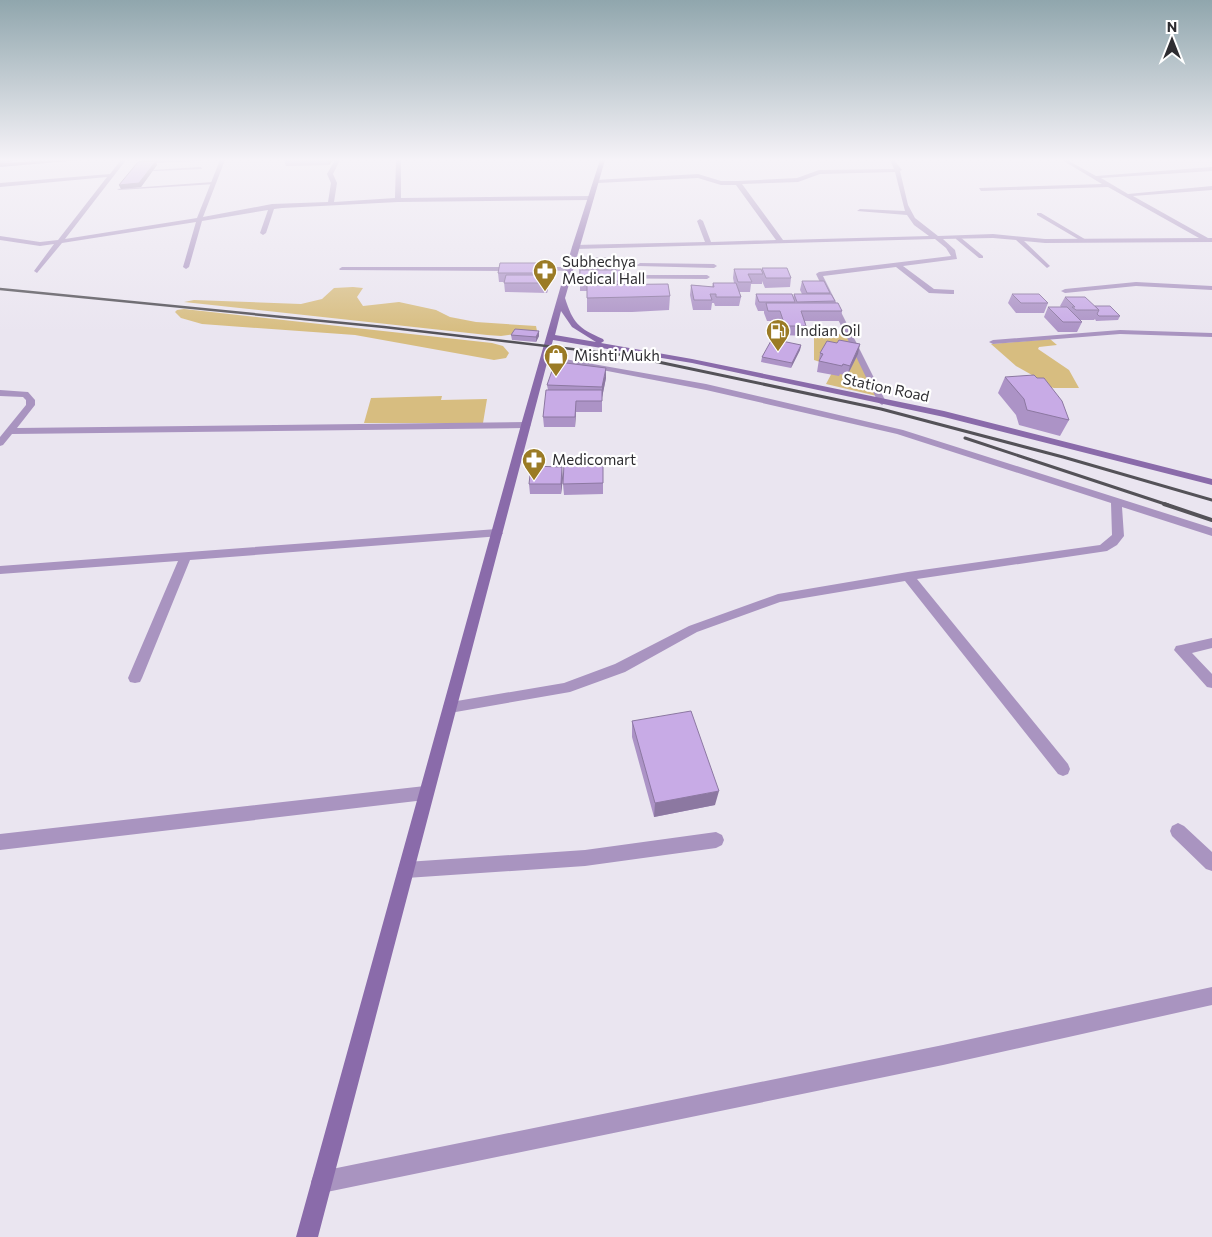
<svg xmlns="http://www.w3.org/2000/svg" width="1212" height="1237" font-family="Commissioner,sans-serif">
  <rect width="100%" height="100%" fill="#eae5f0"/>
  <path fill="#d7bd80" d="M353 287 363 288 357 297 363 306 399 302 436 310 450 317 476 322 536 326 537 331 501 336 487 335 184 302 194 300 301 304 322 299 334 288Z
    M184 309 492 343 503 346 509 353 506 358 494 360 355 335 202 324 181 318 175 312 177 310Z
    M847 334 877 396 826 384 835 367 814 360V335Z
    M1050 339 1057 345 1039 347 1038 349 1069 370 1079 388H1054L1042 385 1032 375 1016 366 991 344Z
    M442 396 441 400 487 399 483 423H364L371 398Z"/>
  <g fill="none" stroke-linecap="round" stroke-linejoin="round">
    <path fill="#a994c0" fill-rule="evenodd" d="M201 167 202 169 154 171 152 170Z
      M213 182 215 184 119 190 117 189Z
      M1037 213H1041L1088 241 1083 242 1037 215Z
      M956 237H960L983 256V258H979L956 239Z"/>
    <path fill="#a994c0" fill-rule="evenodd" d="M0 160H19L0 164Z
      M121 160H126L65 239 197 218 220 160H225L203 217 272 204 328 202 331 183 327 174 335 160H340L333 174 337 183 334 202 395 198 396 160H401V198L591 196 594 198 591 200 398 202 282 208 274 209 266 233 263 235 260 233 268 210 202 221 189 267 186 269 183 267 196 222 62 243 37 273 34 271 54 244 40 246 0 240V236L40 242 58 240 107 177 0 187V183L110 174Z
      M890 160H894L902 170 900 171 908 205 915 218 938 236 993 234 1045 239 1199 238 1108 187 981 191 979 188 1102 184 1062 160H1067L1096 176 1212 167V171L1101 178 1128 194 1212 186V190L1133 196 1208 238H1212V242L1045 243 1024 241 1049 265 1050 266 1047 268 1016 240 993 238 943 239 955 250 957 259 903 266 934 289 954 290V294H951L929 293 896 267 823 276 886 402 882 405 878 402 816 274 819 272 951 256 946 248 935 239 575 249 572 247 575 245 705 242 697 221 700 219 703 221 711 242 776 240 736 185H721L698 178 597 183 595 180 698 174 721 181H738L797 178 819 170 894 169ZM895 172 905 211 860 209 857 211 907 215 914 225 929 236 783 240 742 184 798 182 820 174Z
      M640 263 714 264 717 266 714 268 638 266 637 265Z
      M342 267H515L518 269 515 271 340 270 339 269Z
      M535 267H570L573 269 570 271 533 270 532 269Z
      M567 275H707L710 277 707 279 565 278V276Z
      M1136 282 1212 286V290L1136 286 1065 293 1061 291 1065 289Z
      M1120 330 1212 333V337L1120 334 993 344 989 342 993 340Z
      M542 355 706 384 903 430 1212 528V536L1122 507 1124 536 1117 545 1107 551 917 579 1068 764 1070 769 1068 774 1063 776 1058 774 905 581 780 602 697 632 625 672 570 692 450 713 445 711 443 707 445 703 564 683 615 664 689 626 778 594 908 572 1100 545 1112 535 1111 503 897 434 706 390 545 359 541 357Z
      M0 390 28 392 35 400V405L17 428 526 422 531 425 526 428 12 434 3 445 0 446V437L26 405V400L23 397 0 396Z
      M497 529 503 533 501 536 190 560 142 678 140 682 135 683 130 682 128 678 178 561 0 574V566Z
      M1212 638V648L1192 653 1212 674V688L1207 687 1174 650 1176 646 1181 645Z
      M425 786 430 788 433 793 430 798 425 800 0 850V834Z
      M1178 823 1184 826 1212 852V871L1206 869 1172 836 1170 831 1172 826Z
      M716 832 722 835 724 840 722 845 716 848 585 866 406 878 400 876 398 870 400 864 406 862 585 850Z
      M1212 987V1005L943 1065 322 1193 314 1190 311 1182 314 1174 322 1171 943 1045Z"/>
    <path fill="#8a6baa" fill-rule="evenodd" d="M61 160H81L0 167V163Z
      M600 160H605L565 298C573 323 578 328 603 339L604 341 601 343 692 359 944 411 1212 479V485L944 417 692 363 553 340 318 1237H296L521 425 572 247ZM561 311 572 327 596 342 555 335Z"/>
    <path stroke="#545258" stroke-width="2.5" d="M0 289 384 327 623 355 650 361"/>
    <path stroke="#545258" stroke-width="3" d="M644 359 881 409 1063 457 1212 500
      M965 438 1168 505"/>
    <path stroke="#545258" stroke-width="4" d="M1164 504 1212 520"/>
  </g>
  <path fill="#ac93c6" d="M141 160H203L202 161 156 163 157 165 141 187 121 189 119 185 142 162Z
    M284 160H333L329 165 286 166Z
    M460 160H471L460 161Z
    M617 258 616 270H622V284L670 296 669 310 632 312H587V291H580V276H579V267Z
    M762 268 791 278 790 287 765 288 762 281V284H751L750 292H739L741 297 739 306H715L714 303H712L711 310H693L690 295 691 285 712 287 713 283H734L733 278 734 269 762 271Z
    M550 272 547 293 505 292 504 282H499L498 273Z
    M802 281 830 293 829 294 835 301 834 303 842 311 840 321H805L806 326 804 336 783 335 779 321H767L764 313V311H758L755 304 756 294 793 298 794 294H802L800 290Z
    M1012 294 1048 303 1044 313H1016L1008 303Z
    M1065 297 1095 306 1120 316 1118 320 1096 321 1095 319 1094 320H1080L1082 322 1077 332H1058L1044 317 1048 307H1061L1060 306Z
    M539 331V336L536 342 512 340 511 335Z
    M801 345 800 350 791 368 761 362 762 357Z
    M820 353 858 354 847 376 840 374 839 376 817 372Z
    M1005 377 1069 420 1060 436 1019 425 1016 415 998 393Z
    M606 378 602 397V412H576L575 427H544L543 417 548 390 547 385Z
    M603 463V494L564 495 563 484Z
    M563 478 561 494H530L529 484Z
    M632 721 715 805 654 817 632 737Z"/>
  <path fill="#8c78a1" d="M328 160H333L329 165Z
    M156 161 157 165 141 187 121 189 119 185Z
    M550 263V272L549 282V273Z
    M548 275 549 284 547 293V283Z
    M539 331V336L536 342V337Z
    M860 344 858 354 847 376 850 366Z
    M801 345 800 350 791 368 792 363Z
    M606 368V378L602 398V387Z
    M576 401V412L575 427V417Z
    M562 467 563 478 561 494V484Z
    M719 791 715 805 654 817 655 803Z"/>
  <path fill="#c8abe6" stroke="#8c78a1" d="M156 161 139 183 119 185 138 162Z
    M580 258H617L616 267H579Z
    M500 263H550L549 273H498Z
    M762 268H787L791 278H766Z
    M734 269H761L763 274H748L752 282H738Z
    M580 270H622V281H580Z
    M506 275H548L547 283H504Z
    M802 281H824L830 293H807Z
    M713 283H736L741 297H716V294H710L712 300H694L691 285 714 287Z
    M668 284 670 296 632 297 587 298V285Z
    M756 294H792L795 302H759Z
    M794 294H831L835 301 797 302Z
    M1012 294H1039L1048 303H1021Z
    M1065 297H1085L1099 310H1076L1072 307H1075Z
    M766 303H838L842 311H801L806 326H785L780 311H768Z
    M1095 306H1110L1120 316H1099L1097 314 1099 310Z
    M1048 307H1067L1082 322H1063Z
    M515 329 539 331 536 337 511 335Z
    M772 339 801 345 792 363 762 357Z
    M839 340 860 344 850 366 843 364 842 366 819 361 823 354 820 353 827 341 837 343Z
    M566 363 606 368 602 387 547 385 554 365Z
    M1034 375 1037 378H1044L1062 401 1069 420 1027 410 1024 399 1005 377Z
    M546 390H602V401H576L575 417H543Z
    M603 463V483L563 484 564 464Z
    M531 466 562 467 561 484H529Z
    M691 711 719 791 655 803 632 721Z"/>
  <linearGradient id="sky" x2="0" y2="1"><stop stop-color="#90a6ad"/><stop offset="0.48" stop-color="#f6f3f8"/><stop offset="1" stop-color="#f6f3f8" stop-opacity="0"/></linearGradient>
  <rect width="1212" height="333" fill="url(#sky)"/>
  <defs>
    <g id="pharmacy-pin" transform="scale(1.25)"><path d="M0 17L-7.5 6A9.5 9.5 0 1 1 7.5 6Z" fill="#9b7b25" stroke="#fff"/><path d="M-2-6h4v4h4v4h-4v4h-4v-4h-4v-4h4Z" fill="#fff"/></g>
    <g id="fuel-pin" transform="scale(1.25)"><path d="M0 17L-7.5 6A9.5 9.5 0 1 1 7.5 6Z" fill="#9b7b25" stroke="#fff"/><path d="M-5.5-6h7V0h2V4h1.3V-2.5L3-4.5l.8-.8L6-3V5H2.5V1h-1V6h-7ZM-4.2-4.7v3.2H.2V-4.7Z" fill="#fff"/></g>
    <g id="shop-pin" transform="scale(1.25)"><path d="M0 17L-7.5 6A9.5 9.5 0 1 1 7.5 6Z" fill="#9b7b25" stroke="#fff"/><path d="M-5-2.5h2.3a2.7 3.5 0 0 1 5.4 0H5L5.5 6h-11ZM-1.5-2.5h3a1.5 2.3 0 0 0-3 0Z" fill="#fff"/></g>
  </defs>
  <g fill-rule="evenodd">
    <use href="#pharmacy-pin" x="545" y="271"/>
    <use href="#fuel-pin" x="778" y="331"/>
    <use href="#shop-pin" x="556" y="356"/>
    <use href="#pharmacy-pin" x="534" y="460"/>
  </g>
  <g text-anchor="middle" stroke-width="4.5" stroke-linejoin="round" paint-order="stroke">
    <g font-size="15" fill="#2e2d31" stroke="#fff" text-anchor="start">
      <text x="562" y="267">Subhechya<tspan x="562" dy="17">Medical Hall</tspan></text>
      <text x="796" y="336">Indian Oil</text>
      <text x="574" y="361">Mishti Mukh</text>
      <text x="552" y="465">Medicomart</text>
    </g>
    <g font-size="15" fill="#2e2d31" stroke="#fff">
      <text transform="translate(886 388) rotate(12)" y="5">Station Road</text>
    </g>
  </g>
  <g transform="translate(1172 40)" stroke="#ffffff" stroke-width="4" paint-order="stroke">
  <path d="M0-4L9 19L0 12L-9 19Z" fill="#2e2d31"/>
  <text y="-8" font-size="14" font-weight="bold" text-anchor="middle" fill="#2e2d31">N</text>
  </g>
</svg>
